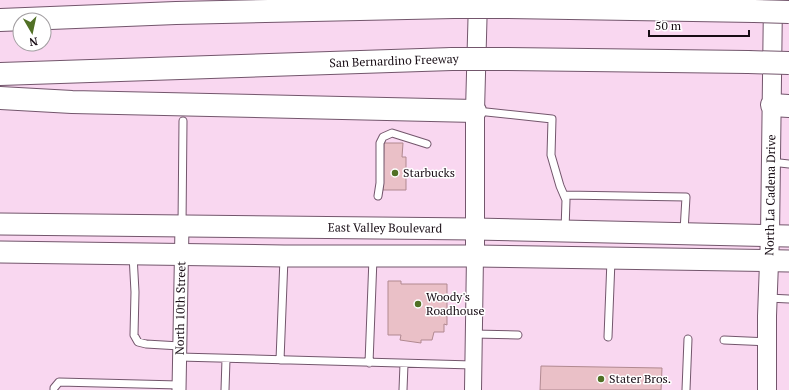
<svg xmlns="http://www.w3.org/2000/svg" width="789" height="390" font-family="'PT Serif',serif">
  <rect width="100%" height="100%" fill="#f9d7f0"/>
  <path fill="#eac0c7" stroke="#b18990" d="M384 143H403L402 157H406V190H383Z
    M388 281H401V284H447V325L444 324V332H434L432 340H421V343L400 340 401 335H388Z
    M541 366 662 368 661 390H540Z"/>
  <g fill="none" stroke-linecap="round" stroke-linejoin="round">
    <g stroke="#73566c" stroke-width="9">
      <path id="service" d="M477 111 552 119 551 155 560 186 566 200 565 230
        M771 162 789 164
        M564 195 686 197 684 231
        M378 196 380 183V143L383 137 392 133 427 144
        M182 225 183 121
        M133 255 135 292 134 335 138 342 146 344 180 346
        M768 298 789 299
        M473 334 518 335
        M608 337 611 260
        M724 340 767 342
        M179 357 473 365
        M280 360 284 258
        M369 363 373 258
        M54 390V388L59 382 179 385
        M225 390 226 359
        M403 390 404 364
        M686 390 688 339"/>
    </g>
    <g stroke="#73566c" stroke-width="15">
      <g id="minor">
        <path id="s1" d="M179 390 182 226"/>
      </g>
    </g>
    <g stroke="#73566c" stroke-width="18">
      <path id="tertiary" d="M473 390 475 256"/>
    </g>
    <g stroke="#73566c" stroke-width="20">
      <g id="secondary">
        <path d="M475 256V111L478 0"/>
        <path id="s2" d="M767 390V316L770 236 773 0"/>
      </g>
    </g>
    <g stroke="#73566c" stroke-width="23">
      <g id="primary">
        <path id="s3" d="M0 224 475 229 789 236"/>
        <path d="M0 252 284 256H475L789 261"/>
      </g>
    </g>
    <g stroke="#73566c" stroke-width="24">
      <path id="motorway" d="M504 7 754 11
        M0 20 176 13 454 7
        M503 59 748 62
        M0 74 452 59
        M0 98 72 102 475 111
        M772 105 789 106"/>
    </g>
    <use href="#service" stroke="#fff" stroke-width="7"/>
    <use href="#minor" stroke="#fff" stroke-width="13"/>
    <use href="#tertiary" stroke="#fff" stroke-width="16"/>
    <use href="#secondary" stroke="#fff" stroke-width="18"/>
    <use href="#primary" stroke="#fff" stroke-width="21"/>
    <use href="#motorway" stroke="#fff" stroke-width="22"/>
    <g stroke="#73566c" stroke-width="24" stroke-linecap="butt">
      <path id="motorway-bridge" d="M454 7H504
        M754 11 789 12
        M452 59H503
        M748 62 789 63"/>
    </g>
    <use href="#motorway-bridge" stroke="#fff" stroke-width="22"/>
  </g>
  <g fill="#517025" stroke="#fff" stroke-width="1.5">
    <circle cx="395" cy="173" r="4"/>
    <circle cx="418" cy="304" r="4"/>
    <circle cx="601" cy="379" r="4"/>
  </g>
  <g text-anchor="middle" stroke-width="3" stroke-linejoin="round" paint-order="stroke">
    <g font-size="12" fill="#170c14" stroke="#fff">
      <text transform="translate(394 61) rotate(-2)" y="4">San Bernardino Freeway</text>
      <text dy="4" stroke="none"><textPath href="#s2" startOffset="195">North La Cadena Drive</textPath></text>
      <text dy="4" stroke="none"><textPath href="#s3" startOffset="385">East Valley Boulevard</textPath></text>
      <text dy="4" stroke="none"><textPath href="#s1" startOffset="82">North 10th Street</textPath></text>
    </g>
    <g font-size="12" fill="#170c14" stroke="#fff" text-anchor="start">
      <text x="403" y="177">Starbucks</text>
      <text x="426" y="301">Woody's<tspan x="426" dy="14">Roadhouse</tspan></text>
      <text x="609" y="383">Stater Bros.</text>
    </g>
  </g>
  <g transform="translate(32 32) rotate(171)"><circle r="19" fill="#ffffff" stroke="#a29ea1"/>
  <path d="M0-3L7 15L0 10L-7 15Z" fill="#517025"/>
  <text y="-6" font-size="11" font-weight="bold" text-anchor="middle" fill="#170c14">N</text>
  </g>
  <path d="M649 30v6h100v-6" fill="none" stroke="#170c14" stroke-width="2"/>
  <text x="655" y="30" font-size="12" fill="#170c14" stroke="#ffffff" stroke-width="3" paint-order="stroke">50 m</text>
</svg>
